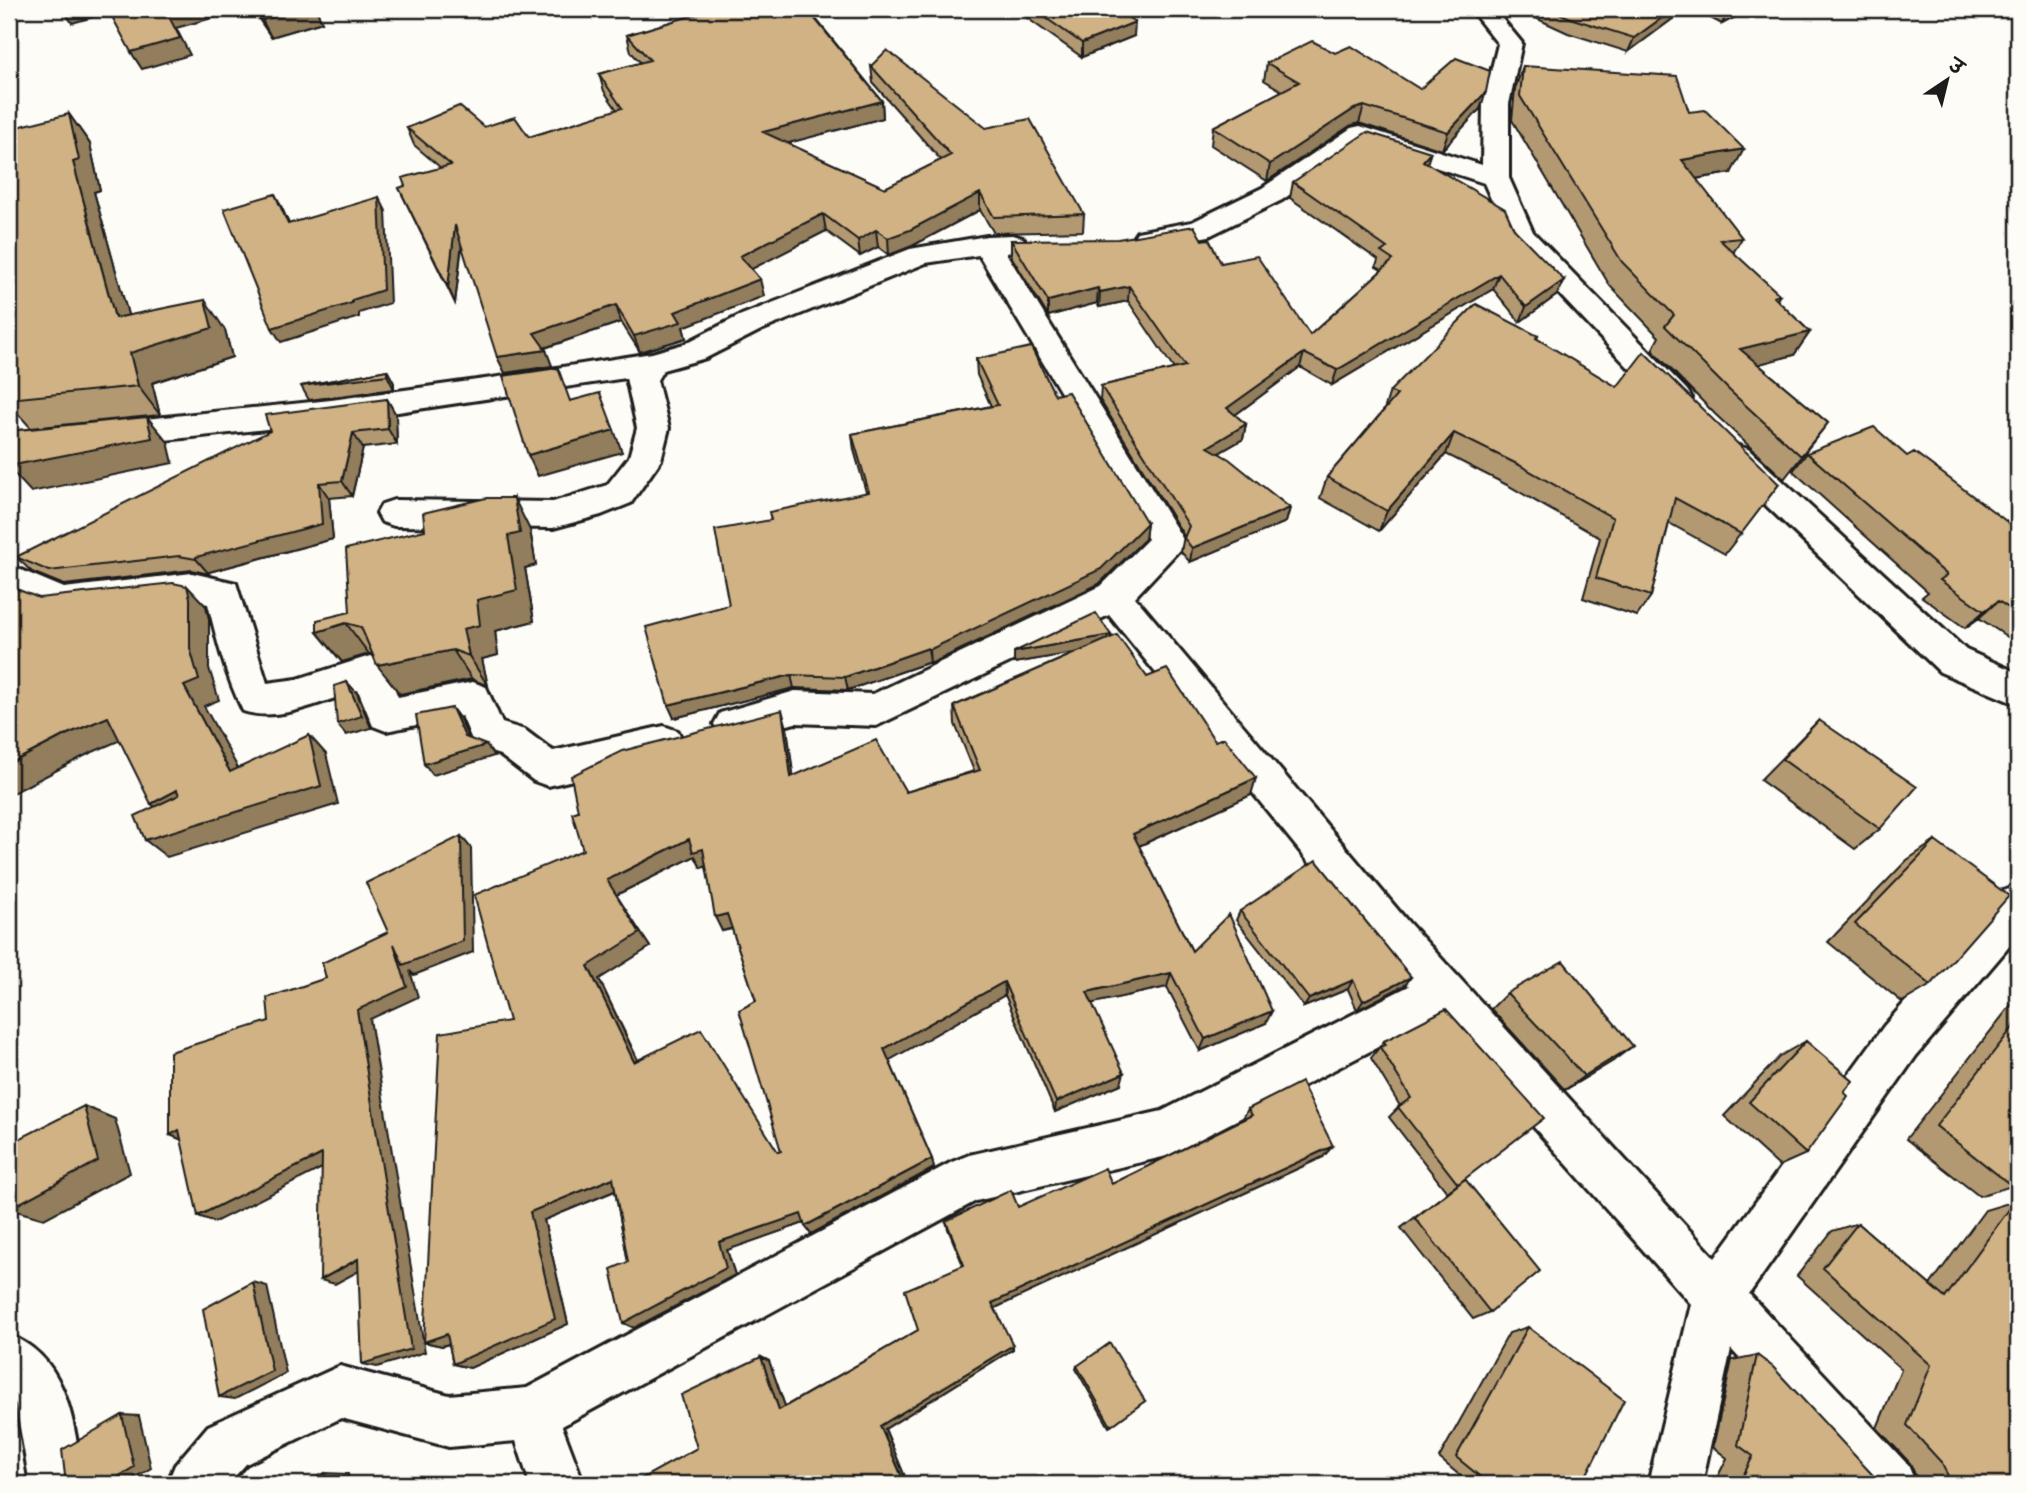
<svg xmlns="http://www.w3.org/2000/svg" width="2027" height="1493" font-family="'Comic Neue','Playpen Sans Deva',sans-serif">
  <rect width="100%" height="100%" fill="#fdfcf7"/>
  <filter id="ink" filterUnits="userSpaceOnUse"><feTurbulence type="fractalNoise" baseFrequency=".0143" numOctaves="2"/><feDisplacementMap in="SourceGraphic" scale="14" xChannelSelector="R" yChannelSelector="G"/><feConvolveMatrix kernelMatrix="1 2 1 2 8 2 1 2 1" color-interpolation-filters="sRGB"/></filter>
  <g filter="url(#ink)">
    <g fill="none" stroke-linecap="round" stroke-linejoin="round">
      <g stroke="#1c1c1c" stroke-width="6">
        <path id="street" d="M1470 9H1494L1522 43 1509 104V178L1533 232 1687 390 1692 398 1687 406 1676 409 1665 406 1510 242 1484 183 1363 144 1282 200 1209 236 1147 247 1137 244 1133 238 1137 232 1192 222 1262 188 1351 128 1360 126 1482 165 1483 104 1498 44Z
          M1013 235 1023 238 1027 244 1023 250 1006 253 1184 541 1179 550 1135 597 1408 922 1715 1258 1884 1026 2003 891 2018 886V936L1916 1056 1749 1294 1908 1465 1916 1484H1853L1731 1349 1702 1484H1648L1691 1304 1436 1017 1167 1156 976 1201 562 1426 584 1484H530L516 1441 449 1447 341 1418 246 1464 228 1484H167L175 1465 208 1426 340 1366 449 1395 527 1388 952 1162 969 1155 1162 1111 1409 986 1109 615 876 726 795 723 733 740 720 735 714 724 720 713 795 691 873 694 1101 586 1148 539 979 255 926 263 761 330 706 358 663 370 657 380 669 428 661 460 631 503 601 515 553 528 394 526 382 522 377 513 382 504 394 500 553 502 607 485 629 457 637 428 626 378 331 422 9 457V433L331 400 492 378 652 353 684 344 739 316 910 249 987 236Z
          M1736 445 1748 449 1966 650 2018 673V705L1940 672 1724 465 1720 457 1724 449Z
          M9 565 64 588 192 573 236 583 267 683 297 679 370 656 383 660 398 697 473 682 486 687 502 723 525 730 553 751 664 726 678 731 683 742 678 753 664 758 548 786 534 781 500 755 475 747 462 716 386 731 373 726 358 690C324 701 278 723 243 711 226 677 217 641 208 604L192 601 61 616 9 594Z
          M9 1335C70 1358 74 1428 84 1484H30L16 1404 9 1397Z"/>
      </g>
      <use href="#street" fill="#fdfcf7" fill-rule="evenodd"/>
    </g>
    <path fill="#b39972" stroke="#1c1c1c" stroke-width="2" fill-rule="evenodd" d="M252 9H316L322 22 271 37Z
      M714 9H808L882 101 883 118 787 143 885 188 941 160 873 83 871 66 1084 214 1083 231 994 233 980 210 912 246 889 255 878 247 860 256 826 231 751 269 764 296 683 327 686 338 640 352 621 322 545 348 552 366 505 373 462 246 455 303 399 188 405 186 441 168 414 145 407 128 484 127 529 137 617 110 604 91 599 74 641 63 631 52 627 35Z
      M1028 9H1115L1134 36 1082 57 1027 18Z
      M1534 9H1686L1628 52 1568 33 1531 16Z
      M1693 9H1750L1722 24Z
      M1335 53 1420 89 1480 109 1442 150 1359 123 1350 126 1267 181 1211 145 1213 127 1282 91 1264 80 1267 63Z
      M1523 66 1689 112 1731 173 1696 179 1742 238 1733 253 1780 295 1777 300 1810 332 1794 355 1758 364 1828 423 1784 479 1715 414 1652 350 1659 337 1610 286 1512 120 1515 89Z
      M69 114 90 144 100 190 94 192 128 315 225 330 232 357 152 383 160 415 31 428 9 404V300Z
      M1427 163 1514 229 1557 295 1520 322 1493 289 1332 385 1300 367 1235 415 1246 424 1243 439 1219 453 1290 508 1286 522 1190 562 1181 552 1184 536 1100 400 1101 386 1174 369 1128 301 1099 307 1097 303 1048 316 1011 256V240H1202L1221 263 1310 335 1382 270 1376 267 1378 260 1290 198 1293 182Z
      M1538 336 1537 339 1779 484 1725 554 1669 523 1651 596 1637 616 1583 598 1600 538 1509 486 1446 454 1379 531 1320 498 1327 477 1384 410 1390 391Z
      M976 359 1055 395 1147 523 1145 539 1099 584 930 664V662L848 690 794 688 674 718 729 605 866 492 854 450 852 434 991 406 977 375Z
      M387 370 394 383V389L309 400 301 386Z
      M387 399 396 415 397 444 363 448 352 496 329 498 333 539 209 572V574L192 570 64 585 32 572 16 557Z
      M1807 453 1907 456 2018 530V644L1979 618 1965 628 1922 597 1928 592 1793 471Z
      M530 530 536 565 525 568 534 621 495 631 498 655 482 659 488 686 472 679 400 694 373 654H369L342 662 317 632 350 612Z
      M1111 635V638L1147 677 1251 795 1139 846 1192 951 1266 1023 1200 1051 1167 987 1092 1003 1121 1084 1055 1112 1005 995 889 1060 932 1159 934 1168 811 1234 804 1223 727 1250 735 1275 634 1328 628 1262 615 1191 544 1220 568 1324 470 1368 453 1364 449 1344 442 1346 424 1342 509 1021 583 850 787 728 793 776 906 792 974 771 955 724 954 706 1077 652 1014 663ZM695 856 701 868 706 866 722 931 732 929 756 1001 781 1151 779 1152 638 1060 599 979 650 947 616 895Z
      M1819 720 1880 829 1855 849 1760 780Z
      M1935 841 1931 985 1902 1002 1828 942 1907 860Z
      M1240 911 1411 977 1405 985 1357 1010 1348 989 1304 1007 1236 920Z
      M1507 993 1613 1061 1565 1090 1491 1009Z
      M2018 996V1177L2012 1186 1979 1196 1906 1139Z
      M1384 1041 1458 1184 1447 1192 1389 1117 1400 1106 1371 1058Z
      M1806 1041 1844 1092 1806 1154 1779 1166 1724 1116 1780 1056Z
      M1248 1109 1323 1157 995 1308 1013 1349 885 1429 908 1484H632L697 1448 761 1357 769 1361 785 1406 918 1330 963 1265 948 1229 946 1221 1018 1207 1112 1184 1242 1120Z
      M1465 1179 1490 1312 1473 1319 1401 1228Z
      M2015 1201 2018 1203V1484H1924L1916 1477 1910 1463 1877 1428 1901 1369 1797 1276 1832 1231 1858 1223 1930 1285 1985 1210Z
      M1528 1327 1582 1484H1470L1439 1458 1509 1333Z
      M1757 1355 1881 1484H1714L1727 1458 1713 1447 1732 1360Z
      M1077 1366 1145 1401 1109 1427 1076 1369Z"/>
    <path fill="#927d5c" stroke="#1c1c1c" stroke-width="2" d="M63 9H109L111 12 72 23Z
      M176 9H245L176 28 190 55 142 69 131 52 166 11Z
      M302 9H316L322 22 271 37 262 20Z
      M422 9H440L424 13Z
      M447 9H469L449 14Z
      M1674 9H1686L1628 52 1634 38Z
      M1731 9H1750L1722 24 1728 10Z
      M1135 22 1134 36 1082 57V43Z
      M1486 92 1480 109 1442 150 1448 132Z
      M882 101 883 118 766 149 763 132Z
      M1364 106 1359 123 1350 126 1267 181 1270 164 1354 109Z
      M69 114 90 144 100 190 94 192 137 347 115 318 73 162Z
      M1744 149 1731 173 1670 183 1682 160Z
      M1431 152 1426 167 1423 161Z
      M980 193V210L912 246 889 255 888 238Z
      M275 194 282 208 295 237 288 224Z
      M379 197 386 211 390 303 359 313V317L281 342 272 328Z
      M823 214 826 231 744 273 740 256Z
      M455 225 462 242 455 303 448 287Z
      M876 230 878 247 860 256 858 240Z
      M1499 274 1493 289 1332 385 1337 370Z
      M760 279 764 296 683 327 686 338 640 352 634 336 675 312Z
      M1564 280 1557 295 1520 322 1526 307Z
      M1129 286 1128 301 1099 307 1100 292Z
      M1098 288 1097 303 1048 316V301Z
      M205 300 225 330 232 357 152 383 160 415 138 386 130 353Z
      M616 305 621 322 541 349 534 333Z
      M1810 332 1794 355 1726 373 1740 349Z
      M546 350 552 366 505 373 497 357Z
      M1304 353 1300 367 1224 423 1227 408Z
      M387 370 394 383V389L387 375Z
      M387 399 396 415 397 444 388 429Z
      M147 417 168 442 173 463 31 492 9 468V466Z
      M1246 424 1243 439 1205 461 1208 447Z
      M614 430 622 452 538 476 528 455Z
      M353 433 363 448 352 496 342 481Z
      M1454 433 1446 454 1379 531 1387 511Z
      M319 483 329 498 333 539 209 572V574L196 559V557Z
      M514 498 530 530 536 565 525 568 534 621 495 631 498 655 482 659 488 686 469 656 463 629 508 536Z
      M1290 508 1286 522 1190 562 1192 548Z
      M1147 523 1145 539 1099 584 930 664 929 650Z
      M187 586 206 606 209 619V668L219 700 204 706 250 790 230 772 184 686 190 648Z
      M1998 601 1979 618 1965 628 1984 611Z
      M346 623 369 654 342 662 317 632Z
      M1111 635 1110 647 1014 663V652Z
      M928 648 930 662 848 690 845 677Z
      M453 650 472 679 400 694 377 665Z
      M791 675 794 688 674 718 668 705Z
      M347 682 357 693 371 728 346 735 337 724Z
      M452 708 460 719 473 748 465 737Z
      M782 710 787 728 796 794 791 777Z
      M108 717 130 736 88 754 9 795V764L65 735Z
      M309 735 326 754 338 804 167 857 145 840Z
      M486 745 494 756 433 775 424 764Z
      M1256 778 1251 795 1130 850 1133 834Z
      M177 790 198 807 173 821 151 804Z
      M461 836 471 848 473 952 414 975 410 971 418 997 370 1019 425 1352 377 1367 362 1364 357 1010 394 944Z
      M689 839 703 849 710 865 701 868 695 856 616 895 650 947 599 979 644 1074 634 1062 588 966 607 880Z
      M727 914 734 928 722 931 715 917Z
      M1171 973 1167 987 1085 1005 1087 992Z
      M1411 977 1405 985 1357 1010 1363 1001Z
      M1353 980 1348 989 1304 1007 1309 999Z
      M1004 982 1005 995 888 1061 884 1049Z
      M1272 1011 1266 1023 1200 1051 1205 1039Z
      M1633 1046 1613 1061 1565 1090 1584 1076Z
      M1124 1073 1121 1084 1055 1112 1056 1102Z
      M84 1106 115 1119 130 1173 44 1219 9 1209Z
      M179 1130 187 1142 170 1135Z
      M1333 1146 1323 1157 993 1309 992 1303Z
      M322 1154 336 1161 215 1222 198 1216Z
      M932 1159 934 1168 811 1234 805 1226Z
      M613 1178 624 1187 544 1220 568 1324 470 1368 453 1364 530 1212Z
      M801 1214 807 1222 727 1250 735 1275 634 1328 623 1323 719 1242Z
      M358 1259 372 1264 335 1284 320 1280Z
      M253 1282 267 1286 286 1373 235 1399 219 1397Z
      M447 1334 464 1339 442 1346 424 1342Z
      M1013 1345V1349L885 1429 908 1484H905L880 1426Z
      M761 1357 769 1361 787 1412 779 1410Z
      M122 1415 139 1416 151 1468 124 1484H106Z
      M325 1473 348 1474 350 1484H327Z"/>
    <path fill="#d0b284" stroke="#1c1c1c" stroke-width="2" fill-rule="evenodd" d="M108 9H176L166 11 180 38 131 52Z
      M255 9H302L262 20Z
      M714 9H807L882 101 763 132 885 188 951 155 871 66 887 50 986 128 1030 119 1084 214 994 217 980 193 910 230 888 238 876 230 858 240 823 214 740 256 760 279 675 312 681 322 634 336 616 305 534 333 546 350 497 357 455 225 448 287 399 188 405 186 402 178 451 165 407 128 459 106 484 127 515 117 529 137 622 108 599 74 650 60 627 35Z
      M1033 9H1115L1135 22 1082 43Z
      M1549 9H1674L1634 38 1573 19Z
      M1312 41 1335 53 1351 46 1420 89 1456 58 1490 71 1486 92 1448 132 1364 106 1354 109 1270 164 1213 127 1299 82 1267 63Z
      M1523 66 1677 76 1689 112 1705 110 1744 149 1682 160 1742 238 1720 240 1780 295 1774 297 1810 332 1740 349 1828 423 1801 456 1730 391 1665 326 1674 315 1622 262 1520 96Z
      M69 114 79 160 73 162 115 318 205 300 212 328 130 353 138 386 9 399V300L10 299 9 290V129Z
      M1367 132 1431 152 1423 161 1505 209 1514 229 1564 280 1526 307 1499 274 1337 370 1304 353 1227 408 1246 424 1208 447 1229 459 1290 508 1192 548 1184 538 1189 526 1101 386 1185 366 1129 286 1100 292 1098 288 1048 301 1011 240 1118 239 1194 226 1202 240 1209 239 1221 263 1257 256 1310 335 1393 260 1381 252 1387 248 1293 182Z
      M275 194 288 224 379 197 383 290 352 300V303L272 328 224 209Z
      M1476 304 1538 336 1536 338 1617 387 1644 352 1779 484 1741 534 1675 498 1651 596 1596 578 1613 518 1519 465 1454 433 1387 511 1327 477 1397 395 1390 391Z
      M1031 347 1055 395 1068 392 1147 523 1101 569 929 650 928 648 845 677 791 675 668 705 646 627 729 605 715 530 771 520 769 512 869 492 852 434 998 405 976 359Z
      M558 368 570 401 600 393 614 430 528 455 503 376Z
      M387 370V375L301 386 356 376Z
      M387 399 388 429 353 433 342 481 319 483 322 524 196 557V559L179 556 49 571 16 557 270 431 265 415Z
      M147 417 152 438 9 466V431Z
      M1874 427 1907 456 1914 452 2018 530V614L1998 601 1984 611 1940 580 1947 575 1807 453Z
      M486 498H514L520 533 508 536 517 590 477 600 480 625 463 629 469 656 453 650 377 665 361 627 346 623 317 632V620L350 612 346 549 425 530 423 513Z
      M173 583 187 586 190 598V648L199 680 184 686 230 772 309 735 321 786 145 840 135 816 179 795 177 790 151 804 108 717 65 735 9 764V586L39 598Z
      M1096 613 1111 635 1014 652Z
      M1117 635 1147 677 1167 669 1215 741 1224 738 1256 778 1133 834 1192 951 1229 914 1272 1011 1205 1039 1171 973 1087 992 1124 1073 1056 1102 1004 982 884 1049 932 1159 805 1226 801 1214 719 1242 726 1268 623 1323 611 1269 628 1262 613 1178 530 1212 555 1319 453 1364 447 1334 424 1342 440 1033 509 1021 474 895 583 850 572 813 578 811 571 776 622 751 782 710 791 777 876 740 906 792 980 770 954 706ZM689 839 693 852 703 849 715 917 727 914 756 1001 739 1010 781 1151 778 1152 701 1029 634 1062 588 966 640 933 607 880Z
      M347 682 362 716 337 724 334 686Z
      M452 708 465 737 486 745 424 764 416 715Z
      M1819 720 1917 787 1880 829 1782 759Z
      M461 836 463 941 403 965 394 944 407 987 357 1010 411 1349 362 1364 358 1259 320 1280 322 1154 198 1216 179 1130 170 1135V1052L269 1021 267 998 326 978 322 963 388 932 366 883Z
      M1935 841 2009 896 1931 985 1855 924Z
      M1316 860 1411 977 1363 1001 1353 980 1309 999 1240 911Z
      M1563 961 1633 1046 1584 1076 1507 993Z
      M1446 1009 1544 1118 1458 1184 1398 1107 1411 1098 1380 1047 1386 1045 1384 1041Z
      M2018 1021V1177L2012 1186 1936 1126Z
      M1806 1041 1853 1081 1844 1092 1848 1096 1806 1154 1749 1102Z
      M1301 1082 1333 1146 992 1303 1013 1345 880 1426 905 1484H632L697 1448 681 1395 761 1357 779 1410 918 1330 905 1290 964 1265 946 1221 1011 1190 1018 1207 1105 1168 1112 1184 1252 1115 1248 1109Z
      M84 1106 98 1161 9 1209V1144Z
      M1465 1179 1540 1271 1490 1312 1415 1218Z
      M2015 1201 2018 1203V1477L2014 1484H1956L1948 1476 1941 1462 1907 1425 1931 1365 1823 1268 1858 1223 1945 1298Z
      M253 1282 272 1371 219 1397 203 1309Z
      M1528 1327 1624 1400 1582 1484H1489L1456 1457Z
      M1110 1343 1145 1401 1111 1426 1077 1366Z
      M1757 1355 1773 1367 1881 1484H1739L1753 1456 1738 1445Z
      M122 1415 134 1467 106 1484H66L62 1450Z
      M325 1473 327 1484H302Z"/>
  </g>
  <rect width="2027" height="1493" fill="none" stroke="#fdfcf7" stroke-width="35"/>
  <rect x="18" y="18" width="1992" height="1458" fill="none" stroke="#1c1c1c" stroke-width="2.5" filter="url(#ink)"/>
  <g transform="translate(1947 80) rotate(35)" stroke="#fdfcf7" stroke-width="5" paint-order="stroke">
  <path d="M0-5L12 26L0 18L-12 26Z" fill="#1c1c1c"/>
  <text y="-10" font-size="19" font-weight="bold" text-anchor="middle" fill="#1c1c1c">उ</text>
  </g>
</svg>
